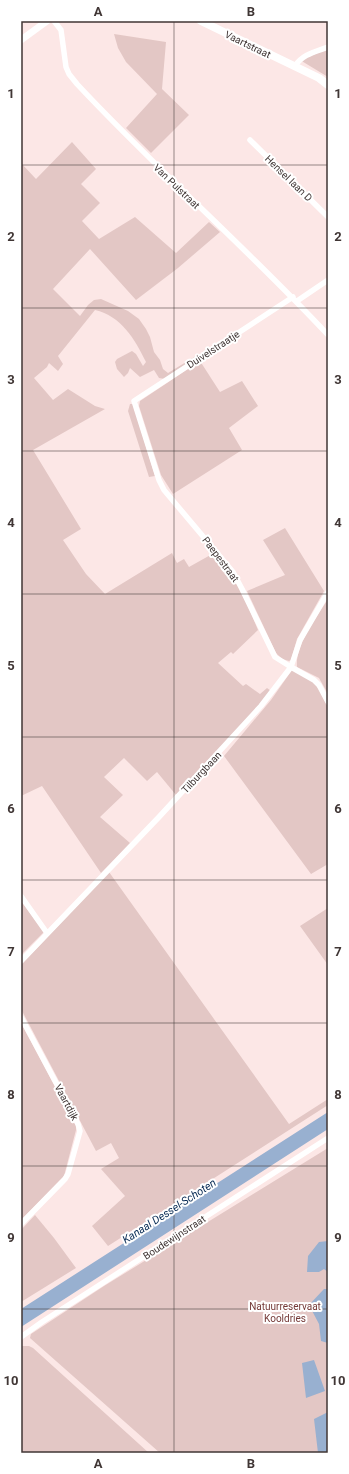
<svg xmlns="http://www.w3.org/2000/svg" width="349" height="1474" font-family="Roboto,sans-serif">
  <rect width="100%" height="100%" fill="#fce7e6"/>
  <path fill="#e3c7c5" d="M114 34 166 42 162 89 189 115 151 153 126 128 157 94 126 62 118 48Z
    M328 49V77L300 60Z
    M72 142 96 169 81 184 100 203 82 221 99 239 135 217 176 253 209 222 220 232 178 268 136 300 90 249 53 289 80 316 88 305 94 300 101 299 128 311 139 319 146 329 150 337 154 352 160 360 163 369 168 373 196 356 197 357 165 379 159 378 154 370 140 377 130 368 128 373 124 377 117 369 115 362 117 359 132 351 136 354 143 366 146 362C135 339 121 316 95 310L58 356 63 364 58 371 49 363 47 367 34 378 53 400 68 389 95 406 105 409 33 450 81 529 63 540 86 574 105 594 172 553 177 563 184 559 189 567 214 553 241 590 258 630 233 654 231 652 218 663 243 686 246 684 260 694 267 688 271 691 236 731 176 795 157 772 147 781 124 758 104 777 123 795 100 817 130 843 101 873 42 786 21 796V163L36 179Z
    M200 361 220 392 242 381 258 406 229 428 242 450 173 494 161 475 139 406 140 401Z
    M130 404H133L155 476 149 477 128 411Z
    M285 528 324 591 297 639 291 660 289 661 282 659 276 653 247 591 285 575 263 540Z
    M328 599V694L319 678 297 667C295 645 317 617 328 599Z
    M292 670 312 681 319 689 328 707V864L311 874 224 756 271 700Z
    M109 872 289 1124 328 1099V1105L108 1246 92 1226 125 1196 101 1169 119 1158 111 1143 96 1151 21 1009V965Z
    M21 901 44 932 21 955Z
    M328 908V965L300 926Z
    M21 1023 76 1126V1130L64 1176 21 1220Z
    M328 1148V1453H160L30 1338 31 1334 104 1286Z
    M35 1215 54 1238 76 1268 21 1302V1230Z
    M21 1346H29L33 1348 149 1453H21Z"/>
  <path fill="#98b0d0" d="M328 1112V1129L21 1327V1309Z
    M328 1241V1272L324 1269 319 1272H307L308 1256 319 1242Z
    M324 1289H328V1343L321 1341 319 1324 309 1305Z
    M314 1360 325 1391 306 1398 302 1363Z
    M328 1412V1453H318L314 1419Z"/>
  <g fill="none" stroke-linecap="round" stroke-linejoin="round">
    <path stroke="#fff" stroke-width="5.5" d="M54 21 61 30 66 67 69 74 77 84C158 171 247 248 328 335
      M295 66C303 54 315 52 328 47
      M250 140 328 217
      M293 297 134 401 159 480 164 490 233 572 242 589 275 657 291 667 314 680 319 685 328 702
      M297 301 328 280
      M21 896 47 933
      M21 961 159 817 261 706 291 667 300 640 328 592
      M21 1017 78 1124 80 1131 68 1174 65 1179 21 1224
      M21 1337 42 1322 328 1138"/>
    <path stroke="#fff" stroke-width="7" d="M21 40 47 21"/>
    <path stroke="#fff" stroke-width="8" d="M201 21 319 78 328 85"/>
  </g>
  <path fill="none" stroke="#403635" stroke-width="1" stroke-opacity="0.55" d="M174 21V1453M21 165H328M21 308H328M21 451H328M21 594H328M21 737H328M21 880H328M21 1023H328M21 1166H328M21 1309H328"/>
  <g text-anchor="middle" stroke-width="4" stroke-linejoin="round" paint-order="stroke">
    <g font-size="10" fill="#403635" stroke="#fff">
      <text transform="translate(248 44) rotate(26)" y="4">Vaartstraat</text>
      <text transform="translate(289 178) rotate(44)" y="4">Hensel laan D</text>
      <text transform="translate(177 186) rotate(44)" y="4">Van Pulstraat</text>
      <text transform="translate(213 349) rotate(-33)" y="4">Duivelstraatje</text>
      <text transform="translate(221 559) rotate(53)" y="4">Paepestraat</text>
      <text transform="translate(201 772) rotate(-47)" y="4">Tilburgbaan</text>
      <text transform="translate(67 1102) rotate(62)" y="4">Vaartdijk</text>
      <text transform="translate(174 1237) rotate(-33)" y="4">Boudewijnstraat</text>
    </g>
    <g font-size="10" fill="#743937" stroke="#fff">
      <text x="285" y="1310">Natuurreservaat<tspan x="285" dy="12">Kooldries</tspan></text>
    </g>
    <g font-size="11" font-style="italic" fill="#082b54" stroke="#fff">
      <text transform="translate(169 1211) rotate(-33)" y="4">Kanaal Dessel-Schoten</text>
    </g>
  </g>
  <rect width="349" height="1474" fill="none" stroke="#ffffff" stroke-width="44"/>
  <rect x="22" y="22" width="305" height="1430" fill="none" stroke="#403635" stroke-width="1.5"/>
  <g font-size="13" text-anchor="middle" font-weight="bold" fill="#403635">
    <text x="98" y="16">A</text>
    <text x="251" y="16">B</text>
    <text x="11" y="98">1</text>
    <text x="338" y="98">1</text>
    <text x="11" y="241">2</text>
    <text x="338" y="241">2</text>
    <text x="11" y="384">3</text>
    <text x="338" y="384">3</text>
    <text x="11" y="527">4</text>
    <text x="338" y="527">4</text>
    <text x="11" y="670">5</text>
    <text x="338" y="670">5</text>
    <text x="11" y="813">6</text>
    <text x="338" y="813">6</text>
    <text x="11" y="956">7</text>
    <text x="338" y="956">7</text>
    <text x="11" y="1099">8</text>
    <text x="338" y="1099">8</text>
    <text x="11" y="1242">9</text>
    <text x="338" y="1242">9</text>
    <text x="11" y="1385">10</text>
    <text x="338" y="1385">10</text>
    <text x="98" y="1468">A</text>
    <text x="251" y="1468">B</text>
  </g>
</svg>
